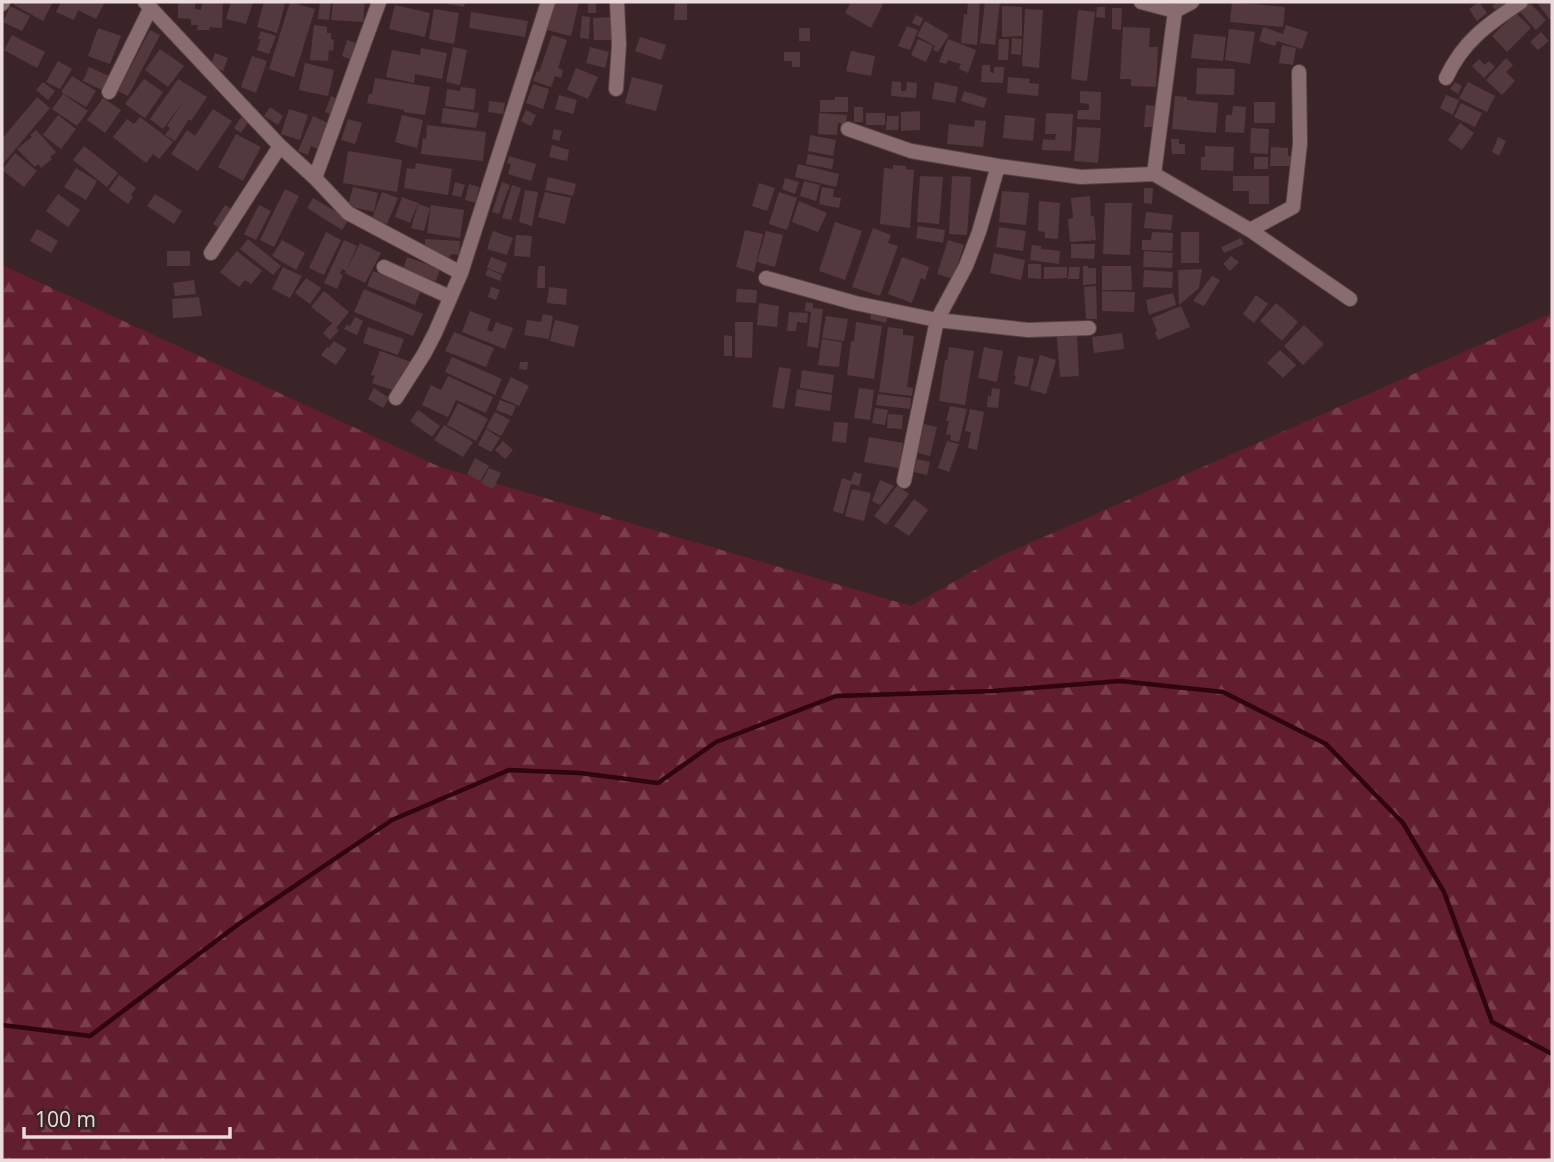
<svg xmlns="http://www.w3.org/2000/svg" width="1554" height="1162" font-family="'Open Sans',sans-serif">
  <defs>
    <pattern id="forest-firs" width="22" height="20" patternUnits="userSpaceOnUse" patternTransform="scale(1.75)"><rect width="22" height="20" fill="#621d2e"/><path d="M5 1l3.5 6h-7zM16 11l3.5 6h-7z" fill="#793d4c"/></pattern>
  </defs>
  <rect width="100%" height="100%" fill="#3b2428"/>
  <path fill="url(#forest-firs)" d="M2 265 440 467 911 606 996 558 1552 313V1160H2Z"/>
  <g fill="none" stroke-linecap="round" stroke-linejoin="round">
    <path stroke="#300410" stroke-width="4.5" d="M2 1025 90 1036 240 923 392 820 509 770 580 773 658 783 716 742 836 696 993 691 1120 681 1223 692 1326 744 1403 823 1444 892 1492 1022 1552 1054"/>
  </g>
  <path fill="#53393d" d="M16 2H53L43 21 14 5Z
    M61 2H105L96 19 78 10 74 20 56 12Z
    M178 2H195V9L201 10 202 2H223L222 28 210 27 209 30H197L198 25H191V19L178 18Z
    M231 2H253L246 24 226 19Z
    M264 2H278L285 4 277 33 257 27Z
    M290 2 315 9 294 77 269 69Z
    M320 2H331L329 20 318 19Z
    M333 2H365L363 22 331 20Z
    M449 2H465L464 7 448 4Z
    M555 2H579L571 36 547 30Z
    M588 2H596V13H588Z
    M675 2H687V20H674Z
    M851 2H884L871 28 845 13Z
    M968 2H980L977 45 961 43 964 14 967 15Z
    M985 2H1000L995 45 980 43Z
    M1232 2 1285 7 1283 27 1230 22Z
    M1479 2 1487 13 1477 21 1469 9Z
    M1497 2H1505L1507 5 1497 12 1492 6Z
    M1529 2 1546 20 1536 30 1520 12Z
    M1539 2H1552V22L1537 3Z
    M395 5 430 13 425 37 389 29Z
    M10 6 30 16 22 31 3 22Z
    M1002 6 1022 7V36L1002 37Z
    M1097 7H1105V18L1096 17Z
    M1112 8H1122L1121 30 1112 29Z
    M434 9 459 13 454 44 429 39Z
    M1025 9 1043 10 1039 68 1022 66Z
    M1078 10 1095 12 1087 81 1071 79Z
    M471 12 528 21 525 37 469 28Z
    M1516 13 1531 28 1507 52 1492 36Z
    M916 15 923 18 920 26 912 23Z
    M582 16 590 17 589 39 580 38Z
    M615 17V40H594L593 18Z
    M925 21 949 35 938 52 933 50 935 46 917 36Z
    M314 25 327 27V33H331V39L334 40 333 51 329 50 328 61 310 60Z
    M1286 25 1308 32 1302 49 1277 41 1275 46 1259 41 1263 27 1283 34Z
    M907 26 918 30 910 50 898 46Z
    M1123 27 1150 28 1149 47H1158L1156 87 1131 86V79H1120Z
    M98 28 121 36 110 64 88 56Z
    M799 28H810V41H799Z
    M1229 29 1255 32 1250 64 1225 60Z
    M150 30 160 35 128 96 118 91Z
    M261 31 276 36 269 54 257 50 261 39H258Z
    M1541 32 1549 41 1538 50 1530 42Z
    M1194 34 1226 37 1223 61 1191 58Z
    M12 35 45 52 37 68 4 50Z
    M552 35 567 40 558 68 563 70 561 78 555 76 551 87 533 81 537 71 539 72Z
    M640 37 666 45 661 60 635 51Z
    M1012 38 1022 39 1021 55 1011 54Z
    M918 39 933 46 926 62 911 55Z
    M948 39 976 50 968 73 959 69 961 64 948 60 946 64 939 62Z
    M999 39H1009L1008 60H998Z
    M347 40 357 43 352 60 342 56Z
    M1282 45 1296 48 1293 65 1279 63Z
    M453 47 467 50 460 85 446 82Z
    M590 47 609 52 605 68 586 63Z
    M421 48 447 53 442 79 415 74 414 83 386 77 392 50 420 55Z
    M160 49 184 66 168 87 145 70Z
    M851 51 875 56 871 76 846 71Z
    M784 52H800V67H792V61H784Z
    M215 53 228 58 223 71 210 66Z
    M252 56 267 61 256 93 241 87Z
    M1506 58 1513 65 1506 72 1515 81 1502 95 1486 80Z
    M1479 59 1485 65 1489 61 1495 67 1484 78 1472 66Z
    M58 61 72 69 60 89 46 82Z
    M305 63 334 70 328 96 299 90Z
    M982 65H990V72L994 73V67H1004L1003 83 981 82Z
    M89 67 111 77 104 91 83 81Z
    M576 68 598 77 588 99 567 90Z
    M1197 68 1235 69 1234 95 1196 94Z
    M72 76 96 91 86 107 61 92Z
    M632 77 663 85 656 111 625 103Z
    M1008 77 1030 79 1029 83 1039 84 1038 96 1007 93Z
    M375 78 430 87 425 115 404 112V110L367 103 369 94H372Z
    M144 79 163 92 145 118 125 104Z
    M178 79 207 97 191 121 189 119 175 141 165 135 170 128 167 126 185 99 163 129 150 119Z
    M892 81 901 82V91H906L907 82 917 83 916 98 891 96Z
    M43 82 55 91 48 100 36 90Z
    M935 82 958 87 955 103 932 99Z
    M1455 82 1462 86 1458 94 1450 89Z
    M1468 82 1495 96 1487 112 1459 98Z
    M533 84 549 89 543 109 526 103Z
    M461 87 476 89 474 110 445 106 447 89 460 91Z
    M964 91 987 98 984 108 961 101Z
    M1080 91 1101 92 1100 120 1077 119 1078 110H1089V104L1080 103Z
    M63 94 88 111 77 126 52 109Z
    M559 95 577 100 573 114 555 109Z
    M1446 95 1459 100 1453 115 1440 108Z
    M331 96 341 100 335 116 325 112Z
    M1175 96 1187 97V100L1218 103 1216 133 1172 129Z
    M37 97 50 108 2 165V139Z
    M835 97H848V112H820V100H835Z
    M103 98 121 110 105 133 87 120Z
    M489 101 505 103 503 114 488 112Z
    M1254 102H1275V123H1254Z
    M1461 103 1482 113 1475 127 1454 117Z
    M1146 105 1157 106 1155 127H1144Z
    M1233 106 1246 107 1244 133 1225 132 1226 115H1232Z
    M270 107 283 116 278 125 264 116Z
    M854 107H863V122H854Z
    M443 108 479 113 476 128 441 123Z
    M213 109 232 121 198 171 171 154 187 130 195 136Z
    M289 109 308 115 300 140 281 134Z
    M526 110 536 115 531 126 521 121Z
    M920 111V130L901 131V112Z
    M819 113 847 115 846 124 838 123 837 135 818 134Z
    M866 113H885V125H866Z
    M1046 113 1073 114 1071 151 1042 150 1043 139 1055 140 1056 134H1045Z
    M58 115 76 129 61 149 43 135Z
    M402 115 423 120 417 148 395 142Z
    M1005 115 1035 118 1033 141 1003 138Z
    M313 116 328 123 318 149 311 146 308 155 298 151Z
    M887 116H899L898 130H886Z
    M140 117 173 142 159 159 153 154 146 163 113 137 127 119 134 124Z
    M241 117 248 122 241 133 234 128Z
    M348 119 362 123 355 144 341 140Z
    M975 120 986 121 983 147 947 144 949 124 974 127Z
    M1460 123 1474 133 1462 150 1448 140Z
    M427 125 486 132 483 161 421 154 423 138 426 139Z
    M1077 127 1101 128 1098 163 1074 161Z
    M1251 128 1269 129 1268 154 1250 153Z
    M554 129 562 131 559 141 552 139Z
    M36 130 56 152 50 157 52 159 41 168 38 164 35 167 17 149 32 137 30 135Z
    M236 134 261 147 243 181 218 167Z
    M810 135 836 140 833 156 808 151Z
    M1498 137 1506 141 1499 156 1492 152Z
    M1171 139H1179V144H1185V154H1172Z
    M552 145 569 150 567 161 549 157Z
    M84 146 118 173 107 187 73 160Z
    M1205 146 1234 147 1233 171 1201 170V157H1205Z
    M1271 147 1288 148V156H1291V166H1270Z
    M348 151 402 160 397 192 343 183Z
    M15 153 37 171 24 187 2 170Z
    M808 154 834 159 832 169 806 164Z
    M509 156 536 164 531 181 508 174 511 164 507 163Z
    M1254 157H1268V169H1254Z
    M416 163 452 169 448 195 404 188 407 168 415 169Z
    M798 164 839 174 836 187 795 177Z
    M893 165 906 166V169L914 170 910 228 880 224 884 168 893 169Z
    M76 168 97 181 86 200 64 187Z
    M119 175 136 188 131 195 133 197 128 204 109 190Z
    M920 176 943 177 939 224 917 222Z
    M952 176 971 177 967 235 949 234Z
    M1233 176H1269V204H1249V191H1233Z
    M548 177 576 184 573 196 545 190Z
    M785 178 799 182 795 194 782 189Z
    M804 181 820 185 816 201 800 196Z
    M455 182 465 185 461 197 452 195Z
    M502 182 510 185 499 214 492 212Z
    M759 183 775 188 767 211 752 206Z
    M469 184 479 187 476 203 465 200Z
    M512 185 521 188 511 220 502 218Z
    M353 187 378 193 374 212 348 206Z
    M822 187 834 189 833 197 841 198 839 208 819 204Z
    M1144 188H1153L1152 204 1144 203Z
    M285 189 299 196 274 247 260 240Z
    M525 190 538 192 532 226 519 222Z
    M1002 191 1029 193 1026 225 999 222Z
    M382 192 398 198 387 224 372 218Z
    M545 192 571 198 565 224 538 217Z
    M779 192 797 198 787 230 769 224Z
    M58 194 80 210 68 227 46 211Z
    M155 194 182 211 174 224 147 206Z
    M1090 196 1091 216H1094L1096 240 1070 242 1068 219 1073 218 1071 198Z
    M402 197 418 203 410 223 395 217Z
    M313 198 349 219 342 230 307 208Z
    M799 201 827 213 818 232 792 222Z
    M1039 201 1060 203 1058 239 1045 238V232L1038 231Z
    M1105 203H1132L1130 255 1103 254Z
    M418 204 430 208 424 231 411 228Z
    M225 205 234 211 222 230 213 224Z
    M259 205 271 211 256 240 244 234Z
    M431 205 464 210 460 238 427 233Z
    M1146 212 1173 215 1171 230 1144 228Z
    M835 222 862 231 845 280 819 271Z
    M918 226 945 230 943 243 916 238Z
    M999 227 1026 231 1023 251 996 247Z
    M873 228 891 235 888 243 898 246 880 296 852 287Z
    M37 229 58 241 51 253 30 241Z
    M745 230 763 234 754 272 736 267Z
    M493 231 513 238 507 255 487 249Z
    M766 231 783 235 775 267 757 262Z
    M326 232 341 240 324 275 309 268Z
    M1152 232 1173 233 1172 251 1142 250V240H1151Z
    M1181 232H1199V263H1181Z
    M516 235 532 236 530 257 514 256Z
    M1241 238 1244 244 1224 253 1221 247Z
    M248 239 281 266 273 275 240 249Z
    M425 239 460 241 459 255 451 254 450 257 439 256 440 254 431 253V249H425Z
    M282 240 305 253 296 270 272 256Z
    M344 240 357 246 346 271 342 269 340 274 343 275 337 289 324 283Z
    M948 240 964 245 953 279 937 274Z
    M360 243 381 253 365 283 345 273Z
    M1071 244H1095L1094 259 1071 258Z
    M1032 245 1041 246V249L1060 251 1059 264 1030 260Z
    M167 251H190V266H167Z
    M237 251 262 271 251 284 245 280 239 287 220 272Z
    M1144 251 1173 253 1172 268 1143 267Z
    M994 253 1025 260 1021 280 990 273Z
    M1231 256 1239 262 1230 271 1223 264Z
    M407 257 440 269 436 281 403 270Z
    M491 257 507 263 503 274 487 268Z
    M902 257 929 267 925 280 921 278 912 303 888 294Z
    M1028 264H1041V279L1028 278Z
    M538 266H545V288H537Z
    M1083 266H1088V268H1096V284L1083 285Z
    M1102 266H1131L1132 290H1102Z
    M283 267 302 276 290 298 272 289Z
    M1044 267H1067V278L1044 279Z
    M1069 267H1080L1079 279H1068Z
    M488 269 502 275 500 281 485 275Z
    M1202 269 1199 288 1179 305 1178 270Z
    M1144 270 1173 272 1172 288 1143 287Z
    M373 271 421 290 415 305 367 286Z
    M1212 276 1220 280 1204 306 1193 301Z
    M306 278 321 288 310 304 295 293Z
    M194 280 196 294 175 296 173 283Z
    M1096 286 1097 319H1086L1084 287Z
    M491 287 500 290 496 300 488 297Z
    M549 287 567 289 566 305 547 303Z
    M364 289 423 314 413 336 354 312Z
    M737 289 757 290 756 303 736 302Z
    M324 291 349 312 336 328 339 330 330 340 323 333 332 323 311 307Z
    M1102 291 1135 292 1134 312 1102 311Z
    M1173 293 1176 305 1149 315 1146 300Z
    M1256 295 1268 304 1254 323 1243 314Z
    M199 297 202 316 173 318 172 299Z
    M806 302 813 303V308L823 309 818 348 807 346 811 312 805 311Z
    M759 303 779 306 777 327 757 325Z
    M1276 303 1298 322 1282 341 1260 321Z
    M1181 306 1190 327 1158 340 1155 332 1157 331 1152 318Z
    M470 311 491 319 487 330 492 332 496 322 513 328 505 349 462 332Z
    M872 311 888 314 886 323 870 319Z
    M789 312 808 313 807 323 797 322 796 331H787Z
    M543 314 553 316 549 339 524 335 527 320 541 322Z
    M826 316 848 319 844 341 822 338Z
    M355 317 363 321 357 335 344 329 347 324 350 326Z
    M555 320 579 326 574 347 550 341Z
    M735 322H753L752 358 735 357Z
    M856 322 882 326 874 379 847 375 851 341 854 342Z
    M1304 325 1324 344 1303 365 1284 346Z
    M368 327 404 339 398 355 363 343Z
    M888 327 903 329V335L914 336 907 387 913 388 912 396 879 392Z
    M454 332 494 348 486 367 445 351Z
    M1122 333 1124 349 1094 353 1092 337Z
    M724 335 732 336V356H724Z
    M1077 336 1079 376 1060 377 1057 337Z
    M822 339 842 342 839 367 818 365Z
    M334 341 347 349 336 365 321 355 327 347 329 348Z
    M949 347 974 351 965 405 939 401 945 360H947Z
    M984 347 1003 351 997 382 978 378Z
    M1280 350 1296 365 1283 378 1267 363Z
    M380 351 411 362 406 375 401 374 395 391 372 383 375 376 371 375Z
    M1040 355 1056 360 1046 394 1030 390Z
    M1018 356 1034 359 1028 387 1014 384 1016 376 1014 375Z
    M452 357 502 379 495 395 445 372Z
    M520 362H528L527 370 519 369Z
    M779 367 791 369 784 409 772 407Z
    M802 370 834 375 832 393 800 388Z
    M448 376 493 397 486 413 456 400 448 417 422 405 431 385 441 390Z
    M511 377 529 386 519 406 501 398Z
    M374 388 389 398 383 408 368 399Z
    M859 388 874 390 870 420 854 418Z
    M992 388 1000 389 998 408 987 407 988 396H991Z
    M797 389 832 395 830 411 795 406Z
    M878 394 911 398 910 409 876 405Z
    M500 400 516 406 512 416 496 410Z
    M458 403 488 419 476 441 447 425Z
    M950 406 967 409 959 442 950 440 951 435 946 434 949 421H946Z
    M875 408 888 410 885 425 872 423Z
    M970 409 984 412 977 450 968 448 971 432 965 431Z
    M418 410 440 426 432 437 410 421Z
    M495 412 510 420 501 436 486 428Z
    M888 414 903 415 902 429 887 428Z
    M834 422 848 423 846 443 832 441Z
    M924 424 937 427 930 456 914 452 917 441H920Z
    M444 425 473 442 463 457 434 440Z
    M486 429 500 438 491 452 478 445Z
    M869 437 903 443 899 468 864 462Z
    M503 441 513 450 505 459 495 450Z
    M947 441 959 444 949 472 938 468Z
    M475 458 489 466 480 481 467 474Z
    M917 459 930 462 927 475 914 472Z
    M489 468 501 473 493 489 481 483Z
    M854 472 862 474 859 486 851 484 843 514 833 511 842 478 851 481Z
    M880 480 894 486 880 505 872 501Z
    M897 486 909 494 886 525 874 516Z
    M852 489 871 493 864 521 845 516Z
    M914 499 928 510 909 536 894 526Z"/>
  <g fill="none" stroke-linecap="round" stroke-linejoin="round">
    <g stroke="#574245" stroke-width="16">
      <path id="minor" d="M145 2 280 146 315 178 348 213 461 273
        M1141 2 1175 11 1192 2
        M2 4 3 2
        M1446 78C1463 41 1488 24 1521 2
        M616 89 619 45 617 2
        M109 92 150 9
        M848 129 911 151 998 166 1081 177 1154 174 1250 230 1350 299
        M1154 174 1175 11
        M315 178 379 2
        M1250 230 1293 207 1300 144 1299 72
        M211 253 280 146
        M384 267 450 297
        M766 278 855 303 937 320 1028 330 1089 328
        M396 398 424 354 435 333 461 273 548 2
        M904 481 937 320 966 266 979 232 998 166"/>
    </g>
    <use href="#minor" stroke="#896c70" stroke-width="14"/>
  </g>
  <rect width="1554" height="1162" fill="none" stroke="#ecdbdd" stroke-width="7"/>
  <path d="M24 1127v10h206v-10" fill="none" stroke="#ecdbdd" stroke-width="3.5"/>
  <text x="35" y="1127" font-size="21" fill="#ecdbdd" stroke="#3b2428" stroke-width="5" paint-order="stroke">100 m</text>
</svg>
